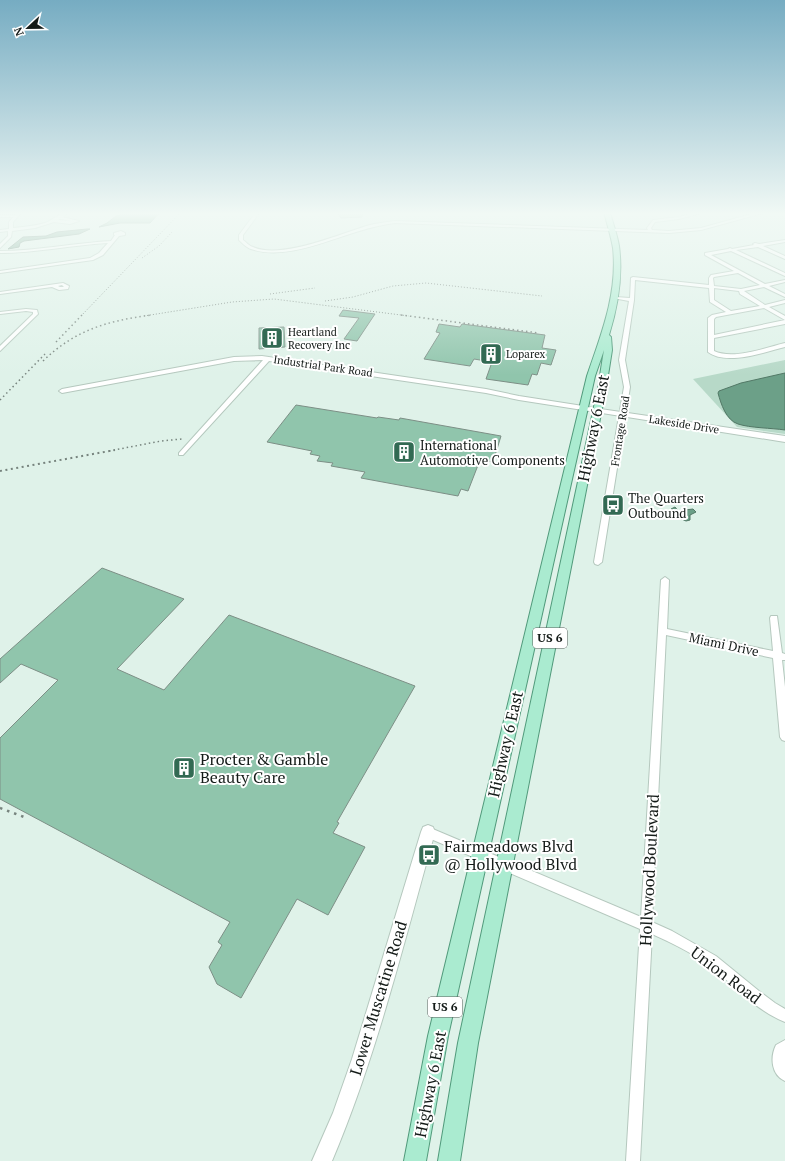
<svg xmlns="http://www.w3.org/2000/svg" width="785" height="1161" font-family="'PT Serif',serif">
  <rect width="100%" height="100%" fill="#dff2e9"/>
  <path fill="#b7d9c8" d="M785 360V434L737 427 693 379Z"/>
  <path fill="#6ca088" stroke="#527866" d="M138 212H160L150 223H120L99 227 107 223 116 216Z
    M87 229H90L79 234 24 241 20 243 19 247 8 249 23 237 46 236 57 232Z
    M785 373V430C772 428 750 428 738 424 726 420 721 404 718 393L719 391 741 383Z
    M675 507 680 513H683L685 510 693 509 696 512 690 515V520L686 521 673 515 671 509Z"/>
  <path fill="#90c5ac" stroke="#7d8f86" d="M337 212H362V217L341 218Z
    M343 310 375 314 357 341 344 339 359 318 339 316Z
    M439 324 460 327 462 324 545 335 542 348 556 350 551 365 541 363 537 375 532 374 528 385 486 379 492 362 474 359 470 366 424 359 440 333 436 332Z
    M284 327 285 347 259 349V328Z
    M296 405 377 418 378 417 399 420 400 418 501 436 493 462 480 460 468 491 461 489 458 496 361 478 365 472 331 466 333 463 317 461 320 456 310 454 312 451 267 442Z
    M102 568 184 599 117 669 164 690 229 615 415 686 337 822 339 823 333 833 365 847 328 915 297 899 241 998 217 984 209 967 222 945 218 942 230 922 0 799V738L58 680 21 664 0 683V659Z"/>
  <g fill="none" stroke-linecap="round" stroke-linejoin="round">
    <g stroke="#b5c8be" stroke-width="2">
      <path id="street" d="M18 212H22L13 222V228C23 227 35 226 45 223 53 220 61 212 69 212L62 217 79 221 70 224 54 222 35 228 12 231 11 237 0 248V244L8 236V231L0 232V230L9 229V222L13 217H0V215H15ZM60 219 72 221 58 220Z
        M256 212H260L243 235V240C246 242 249 246 253 247 281 260 342 233 370 225 378 223 387 222 395 221L648 230 647 228 653 220 679 217 697 212H705L679 219 655 222 651 228 652 230 669 231 701 228 759 212H767L701 230 669 233 395 223C388 224 381 225 374 227 338 235 288 262 251 249 247 248 242 243 239 240V235Z
        M121 231 125 233V235L119 236 103 255 93 260 0 273V271L90 258 99 253 108 243C72 245 36 253 0 253V251C37 251 74 243 111 241L115 235H114V233Z
        M785 240V242L763 246 785 256V259L758 247 736 250 785 273V276L731 251 711 255 765 284 785 280V282L769 286 785 294V297L764 287 744 291 765 305 785 300V303L769 307 785 316V320L764 308 716 317 714 319V335L785 320V324L714 338V351C733 360 765 348 785 343V347C765 352 726 366 708 352V318L712 315 726 312 710 302 709 288 635 280 634 300 625 360 630 387 602 562 598 565 595 564 594 562 624 387 619 360 629 301 613 298 615 297 630 298 631 278 633 277 709 285V278L711 275 734 271 705 255V253L728 249 730 248 732 249 754 245 753 244 755 243 759 244ZM738 273 760 285 741 289 714 286 713 278 714 277ZM714 288 739 291 740 294 760 306 731 311 714 300Z
        M63 283 69 286 68 289 59 290 52 287 0 294V292ZM62 285 64 287H60L58 286Z
        M26 309 37 310 38 314 0 351V346L33 314V312L26 311 0 314V312Z
        M262 356 486 389 519 396 583 406 586 408 583 410 519 400 486 393 269 361 183 455H179V453L263 360 234 361 62 393 59 391 62 389 234 357Z
        M665 577 669 580 667 629 773 651 770 618 771 616H777L782 653 785 654V660H782L785 687V741L782 740 780 737 773 658 666 635 652 922 672 931 716 956 759 991 775 1003 785 1009V1022C755 1010 734 985 709 965 694 954 668 941 652 934L640 1161H626L640 929 424 836 423 832 424 828 428 827 641 917 661 580Z
        M785 1040V1081C771 1075 770 1057 776 1045Z"/>
    </g>
    <g stroke="#b5c8be" stroke-width="2">
      <path id="secondary" d="M580 406 785 436V442L583 410H580L579 408Z
        M428 825 433 827 435 832C404 942 377 1055 332 1161H312L333 1113 352 1059 421 832 423 827Z"/>
    </g>
    <g stroke="#519a7b" stroke-width="2">
      <path id="primary" d="M604 212H610C613 224 617 234 619 246 623 276 618 306 609 335L611 337 612 350 606 388 478 1043 460 1161H438L458 1043 598 388 604 350 595 376 448 1036 426 1161H404L428 1036 587 376C601 335 618 293 613 248 611 236 607 224 604 212Z"/>
    </g>
    <use href="#street" fill="#fff" fill-rule="evenodd"/>
    <use href="#secondary" fill="#fff" fill-rule="evenodd"/>
    <use href="#primary" fill="#aaebd0" fill-rule="evenodd"/>
    <path stroke="#77847e" stroke-width="1" stroke-dasharray="1 2" stroke-linecap="butt" d="M142 258 159 246 172 232
      M270 294 315 288
      M325 301 353 297 393 286 426 283 542 296
      M81 316 181 212
      M144 316 232 302 274 299 409 316"/>
    <path stroke="#77847e" stroke-width="1.5" stroke-dasharray="1.5 3" stroke-linecap="butt" d="M401 315 539 333
      M56 342 82 315
      M43 361C75 330 107 321 151 315
      M0 400 45 354
      M109 451 161 441 182 439"/>
    <path stroke="#77847e" stroke-width="2" stroke-dasharray="2 3.5" stroke-linecap="butt" d="M0 471 115 450"/>
    <path stroke="#77847e" stroke-width="2.5" stroke-dasharray="2.5 5" stroke-linecap="butt" d="M0 808 24 817"/>
  </g>
  <linearGradient id="sky" x2="0" y2="1"><stop stop-color="#76acc2"/><stop offset="0.57" stop-color="#f1f9f5"/><stop offset="1" stop-color="#f1f9f5" stop-opacity="0"/></linearGradient>
  <rect width="785" height="375" fill="url(#sky)"/>
  <defs>
    <g id="building-square" transform="scale(1.15)"><rect x="-9" y="-9" width="18" height="18" rx="4" fill="#326a53" stroke="#fff"/><path d="M-4-6H4V6H1V3H-1V6H-4ZM-2.5-4.3h1.7v1.8h-1.7ZM.8-4.3h1.7v1.8H.8ZM-2.5-1h1.7V.8h-1.7ZM.8-1h1.7V.8H.8Z" fill="#fff"/></g>
    <g id="bus-square" transform="scale(1.15)"><rect x="-9" y="-9" width="18" height="18" rx="4" fill="#326a53" stroke="#fff"/><path d="M-5-6H5V4H4V6H2V4H-2V6H-4V4H-5ZM-3.5-4V0h7V-4ZM-3.5 1.2v1.5H-2V1.2ZM2 1.2v1.5H3.5V1.2Z" fill="#fff"/></g>
  </defs>
  <g fill-rule="evenodd">
    <use href="#building-square" x="272" y="338"/>
    <use href="#building-square" x="491" y="354"/>
    <use href="#building-square" x="404" y="452"/>
    <use href="#bus-square" x="613" y="505"/>
    <use href="#building-square" x="184" y="768"/>
    <use href="#bus-square" x="429" y="855"/>
  </g>
  <g text-anchor="middle" stroke-width="4" stroke-linejoin="round" paint-order="stroke">
    <g font-size="11" fill="#141b18" stroke="#fff" text-anchor="start">
      <text x="288" y="336">Heartland<tspan x="288" dy="13">Recovery Inc</tspan></text>
      <text x="506" y="358">Loparex</text>
    </g>
    <g font-size="11" fill="#141b18" stroke="#fff">
      <text transform="translate(323 366) rotate(8)" y="4">Industrial Park Road</text>
      <text transform="translate(684 424) rotate(9)" y="4">Lakeside Drive</text>
      <text transform="translate(620 431) rotate(-81)" y="4">Frontage Road</text>
    </g>
    <g fill="#fff" stroke="#5a5f5d" stroke-width="1">
      <rect x="533" y="628" width="34" height="20" rx="3"/>
      <rect x="428" y="997" width="34" height="20" rx="3"/>
    </g>
    <g font-size="12" font-weight="bold" fill="#141b18">
      <text x="550" y="642">US 6</text>
      <text x="445" y="1011">US 6</text>
    </g>
    <g font-size="13" fill="#141b18" stroke="#fff" text-anchor="start">
      <text x="420" y="450">International<tspan x="420" dy="15">Automotive Components</tspan></text>
      <text x="628" y="503">The Quarters<tspan x="628" dy="15">Outbound</tspan></text>
    </g>
    <g font-size="13" fill="#141b18" stroke="#fff">
      <text transform="translate(724 644) rotate(12)" y="5">Miami Drive</text>
    </g>
    <g font-size="16" fill="#141b18" stroke="#fff">
      <text transform="translate(593 428) rotate(-79)" y="6">Highway 6 East</text>
      <text transform="translate(505 744) rotate(-77)" y="6">Highway 6 East</text>
      <text transform="translate(649 870) rotate(-87)" y="6">Hollywood Boulevard</text>
      <text transform="translate(726 975) rotate(37)" y="6">Union Road</text>
      <text transform="translate(378 998) rotate(-73)" y="6">Lower Muscatine Road</text>
      <text transform="translate(430 1084) rotate(-79)" y="6">Highway 6 East</text>
    </g>
    <g font-size="16" fill="#141b18" stroke="#fff" text-anchor="start">
      <text x="200" y="765">Procter &amp; Gamble<tspan x="200" dy="18">Beauty Care</tspan></text>
      <text x="444" y="852">Fairmeadows Blvd<tspan x="444" dy="18">@ Hollywood Blvd</tspan></text>
    </g>
  </g>
  <g transform="translate(28 28) rotate(248)" stroke="#ffffff" stroke-width="3" paint-order="stroke">
  <path d="M0-3L7 15L0 10L-7 15Z" fill="#141b18"/>
  <text y="-6" font-size="11" font-weight="bold" text-anchor="middle" fill="#141b18">N</text>
  </g>
</svg>
